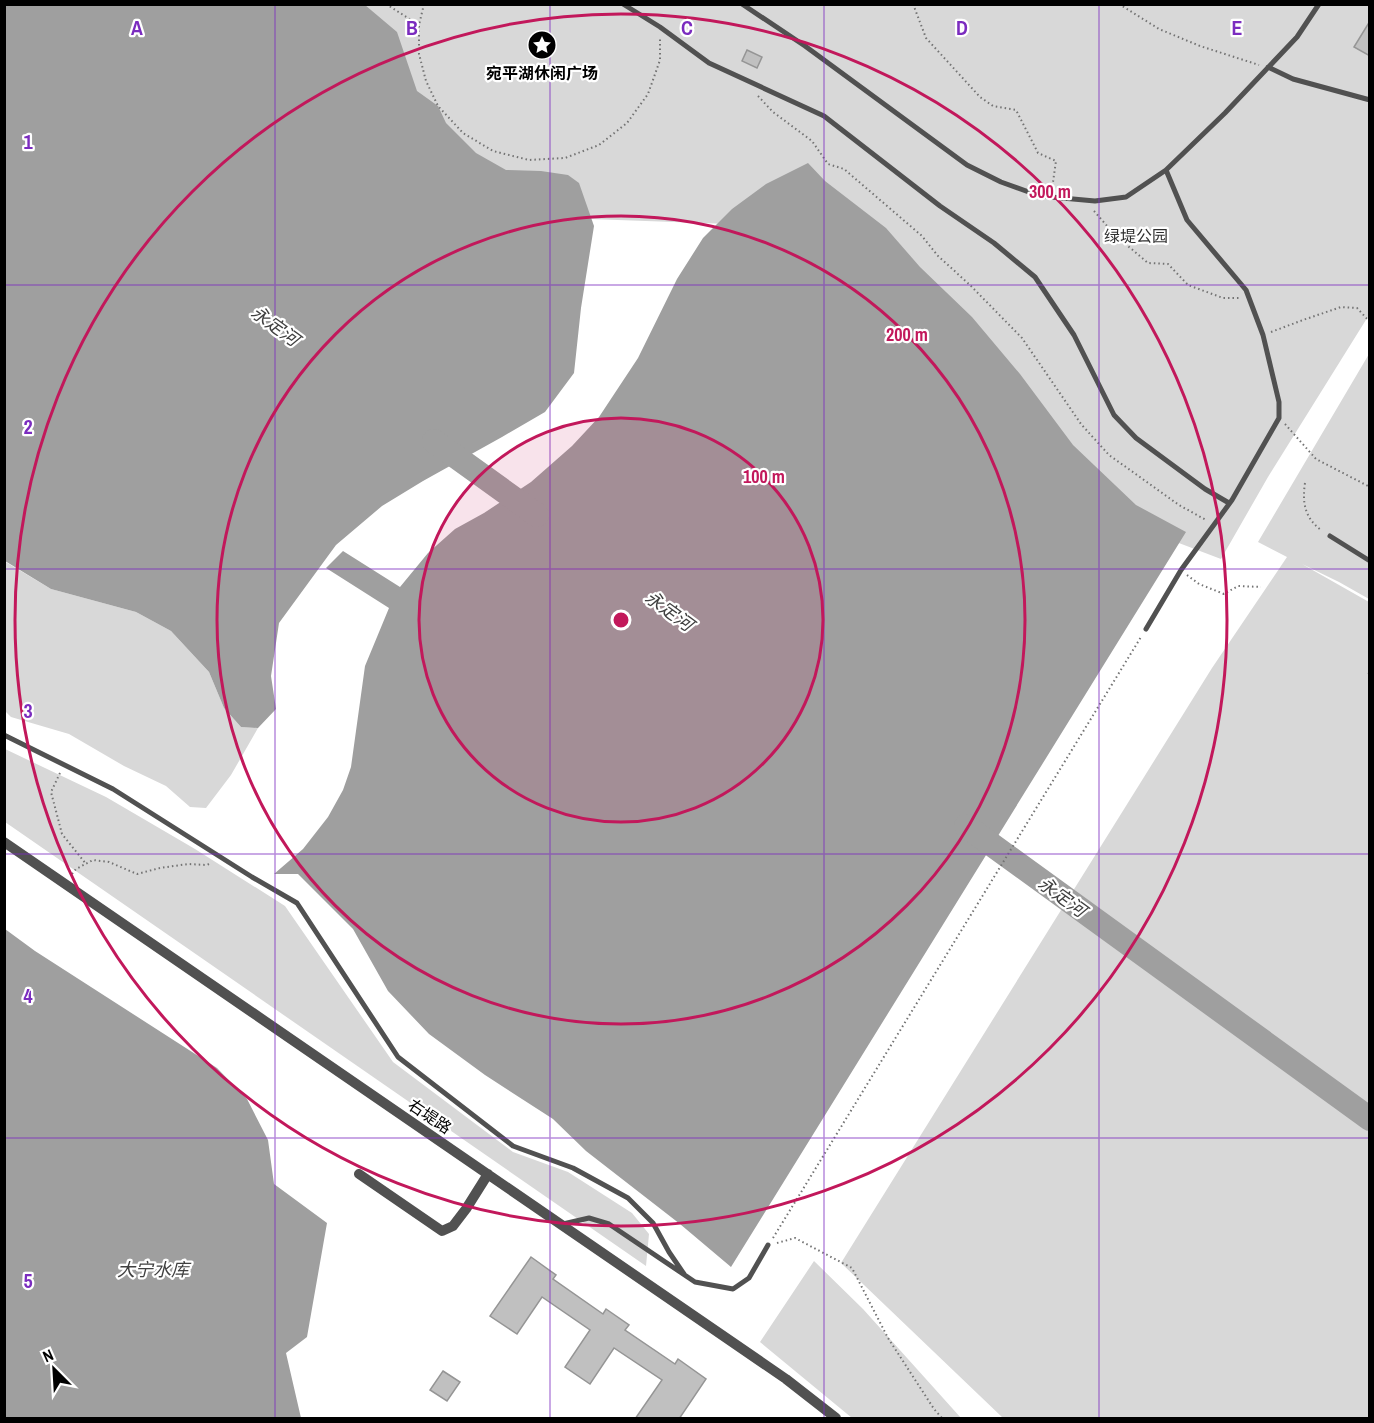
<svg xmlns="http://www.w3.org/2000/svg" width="1374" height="1423" font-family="'Archivo Narrow','Noto Sans SC',sans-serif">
  <rect width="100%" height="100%" fill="#fff"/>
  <path fill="#d8d8d8" d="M288 5H1369V315L1268 477 1221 559 1055 496 817 227 562 218 380 102Z
    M1369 354V599L1339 582 1302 564 1369 602V1418H1003L841 1263 1212 668 1287 557 1258 542Z
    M4 561 51 589 136 612 171 631 209 672 224 708 241 727 258 728 231 775 206 808 190 807 166 786 124 766 69 734 11 717 5 711Z
    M5 749 106 797 195 849 285 906 393 1062 513 1152 568 1172 632 1213 649 1234 646 1266 5 822Z
    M814 1261 863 1309 961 1418H852L760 1342Z"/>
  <path fill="#9f9f9f" d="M5 4 365 5 397 32 417 91 438 106 446 123 476 153 506 170 541 171 568 175 579 183 594 226 581 308 574 373 545 412 502 437 423 481 382 506 336 545 279 623 271 676 276 709 258 728 241 727 224 708 209 672 171 631 136 612 51 589 5 561Z
    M808 163 825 181 886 228 920 267 972 317 1020 374 1073 445 1136 505 1186 532 731 1267 680 1224 586 1151 553 1119 485 1075 429 1034 388 991 353 929 298 874H274L303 849 328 817 343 790 351 767 365 666 389 608 326 568 343 551 400 587 428 553 455 529 484 513 531 482 572 446 599 417 638 358 677 279 703 238 732 209 766 184Z
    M5 929 35 951 217 1068 247 1099 268 1140 274 1184 327 1223 307 1337 286 1353 301 1418H5Z"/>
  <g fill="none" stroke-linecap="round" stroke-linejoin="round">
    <path stroke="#9f9f9f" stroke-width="24" d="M434 441 537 515
      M966 826 1370 1119"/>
  </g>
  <path fill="#c0c0c0" stroke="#959595" stroke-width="1.5" d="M1370 21V56L1354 47Z
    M747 50 762 57 757 68 742 61Z
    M531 1257 556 1275 553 1279 603 1314 606 1309 629 1325 625 1330 675 1364 678 1359 706 1379 679 1419H635L662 1380 614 1348 590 1384 565 1367 590 1330 542 1297 517 1334 490 1316Z
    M443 1371 460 1382 447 1401 430 1390Z"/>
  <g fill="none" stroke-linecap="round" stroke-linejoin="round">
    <path stroke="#737373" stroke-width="2" stroke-dasharray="1.5 3" stroke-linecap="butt" d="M386 4 419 25
      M424 4 419 25V54L426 81 438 106 463 133 493 151 529 160 565 158 599 145 627 123 648 94 660 60V37
      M913 4 926 38 980 97 993 106 1016 110 1038 153 1056 161 1052 189
      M1119 4 1159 29 1200 46 1259 65
      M758 96 773 112 812 141 828 164 844 169 922 236 938 256 970 285 1022 338 1081 424 1109 455 1179 505 1206 520
      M1094 211 1115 235 1148 263 1168 264 1188 285 1223 298H1239
      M1271 332 1303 320 1341 307 1357 308 1370 322
      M1285 424 1316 459 1370 487
      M1305 483C1302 503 1305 518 1321 530
      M1187 575 1199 584 1224 594 1238 586 1261 587
      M1368 674 1370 673
      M60 773 51 792 62 834 86 864
      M72 874 76 869 93 860 109 862 137 874 160 868 188 864 207 865 211 863
      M773 1238 1141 637
      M777 1243 795 1238 852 1268 888 1338 934 1409 942 1418"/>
    <path stroke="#515151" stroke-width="5" d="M623 4 660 27 709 63 824 116 940 206 994 243 1035 277 1074 335 1114 415 1136 438 1205 489 1229 503
      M742 4 805 46 967 165 1001 182 1040 196 1095 201 1126 197 1166 170 1225 113 1297 37 1319 4
      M1268 67 1293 79 1370 100
      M1330 536 1370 561
      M1146 629 1181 570 1232 500 1279 418V402L1263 335 1246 290 1187 220 1166 170
      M4 735 113 789 252 877 297 903 398 1057 513 1146 573 1168 628 1198 653 1223 669 1252 684 1274
      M563 1224 589 1218 609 1224 695 1282 733 1289 749 1278 768 1245"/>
    <path stroke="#515151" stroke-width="10" d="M4 842 786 1379 836 1418
      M359 1174 442 1231 453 1226 466 1209 488 1174"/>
  </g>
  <path fill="none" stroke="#7b2cbf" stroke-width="1.5" stroke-opacity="0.55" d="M275 4V1418M550 4V1418M824 4V1418M1099 4V1418M4 285H1370M4 569H1370M4 854H1370M4 1138H1370"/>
  <circle cx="621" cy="620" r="202" fill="#c2185b" fill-opacity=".12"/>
  <g fill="none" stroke="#c2185b" stroke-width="3">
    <circle cx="621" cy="620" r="202"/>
    <circle cx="621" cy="620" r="404"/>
    <circle cx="621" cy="620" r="606"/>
  </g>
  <defs>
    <g id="sight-disc" transform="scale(1.5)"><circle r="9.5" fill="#000" stroke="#fff"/><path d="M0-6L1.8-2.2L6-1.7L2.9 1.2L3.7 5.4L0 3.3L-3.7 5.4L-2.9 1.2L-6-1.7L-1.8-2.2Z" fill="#fff"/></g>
  </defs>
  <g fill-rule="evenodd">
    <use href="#sight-disc" x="542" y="45"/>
  </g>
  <g text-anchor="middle" stroke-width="4.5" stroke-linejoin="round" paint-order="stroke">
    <g font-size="16" font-weight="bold" fill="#000" stroke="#fff">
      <text x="542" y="79">宛平湖休闲广场</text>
    </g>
    <g font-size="16" fill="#2f2f2f" stroke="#fff">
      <text x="1136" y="242">绿堤公园</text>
    </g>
    <g font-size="16" fill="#000" stroke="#fff">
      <text transform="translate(430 1116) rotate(34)" y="6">右堤路</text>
    </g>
    <g font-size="18" font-style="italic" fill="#404040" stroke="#fff">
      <text transform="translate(275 326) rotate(36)" y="6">永定河</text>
      <text transform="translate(669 611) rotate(36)" y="6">永定河</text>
      <text transform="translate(1062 897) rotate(36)" y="6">永定河</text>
      <text x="153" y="1276">大宁水库</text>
    </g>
  </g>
  <g font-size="20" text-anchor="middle" font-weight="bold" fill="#7b2cbf" stroke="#fff" stroke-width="4.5" stroke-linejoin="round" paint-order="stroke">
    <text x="137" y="35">A</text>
    <text x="412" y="35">B</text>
    <text x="687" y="35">C</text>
    <text x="962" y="35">D</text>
    <text x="1237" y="35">E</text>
    <text x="28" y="149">1</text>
    <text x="28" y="434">2</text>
    <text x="28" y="718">3</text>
    <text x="28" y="1003">4</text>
    <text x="28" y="1288">5</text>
  </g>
  <circle cx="621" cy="620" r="9" fill="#c2185b" stroke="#fff" stroke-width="3"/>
  <g font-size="18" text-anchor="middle" font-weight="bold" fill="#c2185b" stroke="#fff" stroke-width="4.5" stroke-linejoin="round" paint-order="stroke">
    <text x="1050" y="198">300 m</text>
    <text x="907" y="341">200 m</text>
    <text x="764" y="483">100 m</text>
  </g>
  <rect width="1374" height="1423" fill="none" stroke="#000000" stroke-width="12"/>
  <g transform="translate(54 1369) rotate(336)" stroke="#ffffff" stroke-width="4.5" paint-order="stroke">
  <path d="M0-4.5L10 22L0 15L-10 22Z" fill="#000000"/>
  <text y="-9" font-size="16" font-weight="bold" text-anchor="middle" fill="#000000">N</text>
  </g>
</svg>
